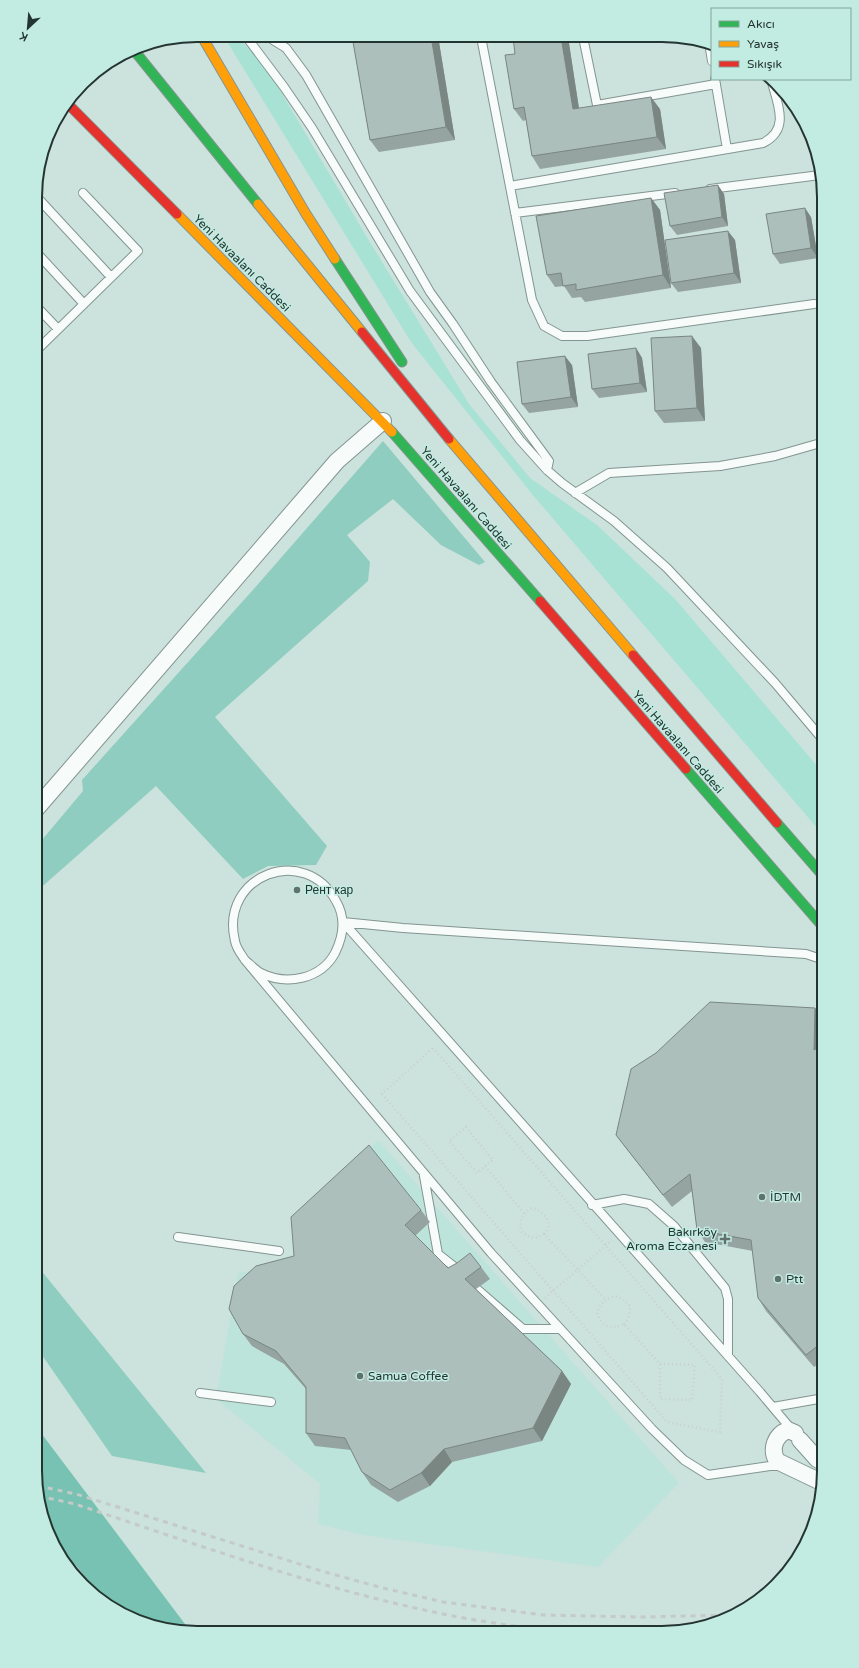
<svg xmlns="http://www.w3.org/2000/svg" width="859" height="1668" font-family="'Varela Round',sans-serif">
  <rect width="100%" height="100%" fill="#cce2dc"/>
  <path fill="#bde4da" d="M378 1140 679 1483 598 1567 363 1535 318 1524 320 1484 216 1399 238 1273 294 1264 296 1218Z"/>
  <path fill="#a8e2d4" d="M223 35H235L265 65 368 239 469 404 530 478 597 525 675 599 824 774V836L532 494 411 342Z"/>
  <path fill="#8ecdbf" d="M383 441 485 562 479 565 441 545 393 499 347 535 370 562 368 581 215 717 327 846 316 865 268 866 243 879 156 786 36 892V847L83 791 82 780 252 591Z
    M35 1263 206 1473 112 1456 35 1345Z"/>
  <path fill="#77c2b2" d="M35 1425 191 1632C161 1632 128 1621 104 1601 93 1593 87 1578 78 1568 65 1554 48 1541 43 1522 35 1490 35 1457 35 1425Z"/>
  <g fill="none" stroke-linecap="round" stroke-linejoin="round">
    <g stroke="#839590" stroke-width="10">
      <path id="lane" d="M245 35 284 87 312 128 410 291 520 440 547 470 562 483 614 521 667 568 775 683 824 741
        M481 37 532 300 544 326 562 336H587L814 304
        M583 37 597 105 716 84
        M273 40 286 48 306 75 430 292 453 324 491 382 549 461 547 470
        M709 43 712 61
        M715 79 727 149
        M510 186 763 143C791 129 777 103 771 79
        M710 189 820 175
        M36 196 111 277
        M515 213 675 193
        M36 252 84 304
        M36 306 58 329
        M36 351 138 251 83 193
        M575 493 609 473 720 466 775 456 824 442
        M343 922 760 1392 792 1430
        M343 922 403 928 806 954 824 960
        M245 960C250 964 255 970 261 973 287 986 321 979 335 953 343 937 346 918 336 901 305 843 219 875 235 941 236 948 241 954 245 960L491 1253 652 1429 684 1460 708 1475 770 1466H781
        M424 1176 438 1254 461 1272
        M592 1205 624 1199 649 1204 674 1226 725 1288 728 1299V1356
        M178 1237 279 1251
        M477 1289 523 1329H559
        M200 1393 271 1402
        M773 1407 824 1398"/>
    </g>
    <g stroke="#839590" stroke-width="18">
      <path id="street" d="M36 809 337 461 383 421
        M795 1433 788 1430C775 1435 770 1449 777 1461L823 1483
        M800 1440 817 1459 824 1463"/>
    </g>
    <g stroke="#839590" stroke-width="11">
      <path id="fast" d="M133 49 258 204
        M335 259 402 362
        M392 432 540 601
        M686 769 824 928
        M777 823 824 877"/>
    </g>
    <g stroke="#839590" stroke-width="11">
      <path id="slow" d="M201 35 306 214 335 259
        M258 204 362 332
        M177 214 392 432
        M449 439 633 655"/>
    </g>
    <g stroke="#839590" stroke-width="11">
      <path id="jam" d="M68 104 177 214
        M362 332 449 439
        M540 601 686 769
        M633 655 777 823"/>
    </g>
    <path stroke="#cad0cf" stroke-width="2.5" stroke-dasharray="1 3" stroke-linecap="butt" d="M433 1048 722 1379 720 1432 667 1422 382 1094Z
      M485 1166 493 1160 466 1127 449 1141 477 1173 485 1166 524 1213
      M544 1234C555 1223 544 1211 532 1208 522 1214 519 1219 521 1231 530 1238 535 1240 544 1234L605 1299
      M545 1298 612 1240
      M624 1324C629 1318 630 1314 630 1306L623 1299 615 1296C605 1299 601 1303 597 1312 602 1328 610 1329 624 1324L660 1364
      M660 1364 695 1365 692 1400 660 1399Z"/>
    <use href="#lane" stroke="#f7fbfa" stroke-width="8"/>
    <use href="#street" stroke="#f7fbfa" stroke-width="16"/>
    <use href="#fast" stroke="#30b455" stroke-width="9"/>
    <use href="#slow" stroke="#ff9f0a" stroke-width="9"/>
    <use href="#jam" stroke="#e5322d" stroke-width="9"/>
    <path stroke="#c4cac8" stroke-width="3" stroke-dasharray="5 5" stroke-linecap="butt" d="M38 1486 76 1494 325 1572 379 1587 443 1602 543 1615 640 1617 733 1615
      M39 1496 75 1504C211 1549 346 1599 487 1622 515 1626 543 1631 571 1633"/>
  </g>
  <path fill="#95a4a0" d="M352 36H438L455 140 379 152 370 140Z
    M513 37H568L579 108 660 109 666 149 540 169 532 156 526 120 523 121 514 109 515 54Z
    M724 194 728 226 677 235 670 226Z
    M651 198 660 210 671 288 585 302 581 297 572 298 564 286 555 287 547 275Z
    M811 217 818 258 780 264 773 254Z
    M735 240 741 283 678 292 671 283Z
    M636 348 642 358 647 392 599 398 592 389Z
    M701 348 705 421 664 423 655 411Z
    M572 365 578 407 529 413 522 404Z
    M815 1008 824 1020 823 1046 824 1045V1360L814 1367 766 1311 758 1298 753 1251 705 1242 697 1230 692 1191 672 1207 625 1147 616 1135Z
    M421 1210 430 1222 415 1236 448 1268 481 1267 490 1279 476 1289 562 1371 571 1384 542 1441 452 1462 430 1486 398 1502 371 1485 362 1472 351 1450 315 1446 306 1433V1389L284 1364 252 1346 243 1334Z"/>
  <path fill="#798682" d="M431 36H438L455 140 446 127Z
    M561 37H568L581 122 573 109Z
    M651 97 660 109 666 149 657 137Z
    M718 185 724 194 728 226 722 217Z
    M651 198 660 210 671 288 663 275Z
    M805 208 811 217 818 258 811 248Z
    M728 231 735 240 741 283 734 273Z
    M692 336 701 348 705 421 697 408Z
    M636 348 642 358 647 392 640 383Z
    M565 356 572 365 578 407 571 397Z
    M815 1008 824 1020 822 1063 814 1050Z
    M562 1371 571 1384 542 1441 533 1428Z
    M444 1449 452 1462 430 1486 421 1473Z"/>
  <path fill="#adbfba" stroke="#798682" d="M352 36H431L446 127 370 140Z
    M513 37H561L573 109 651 97 657 137 532 156 524 107 514 109 505 55 515 54Z
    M718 185 722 217 670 226 664 193Z
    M651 198 663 275 576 290V284L563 286 561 273 547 275 536 216Z
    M805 208 811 248 773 254 766 214Z
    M728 231 734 273 671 283 665 240Z
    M692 336 697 408 655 411 651 338Z
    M636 348 640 383 592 389 588 354Z
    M565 356 571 397 522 404 517 362Z
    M710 1002 815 1008 814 1050 824 1045V1341L806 1355 758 1298 751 1240 697 1230 690 1174 663 1195 616 1135 631 1069 656 1053Z
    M369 1145 421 1210 405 1225 448 1268 457 1263 470 1253 481 1267 465 1279 562 1371 533 1428 444 1449 421 1473 390 1490 362 1472 345 1438 306 1433V1387L276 1351 243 1334 229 1309 234 1286 256 1266 294 1256 291 1217Z"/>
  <g fill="#5f726d" stroke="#c2ece1" stroke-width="1.5">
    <circle cx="297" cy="890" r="4"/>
    <circle cx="762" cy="1197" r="4"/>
    <path d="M723 1233h4v4h4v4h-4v4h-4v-4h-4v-4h4z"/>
    <circle cx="778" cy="1279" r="4"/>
    <circle cx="360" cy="1376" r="4"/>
  </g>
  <g text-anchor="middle" stroke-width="3" stroke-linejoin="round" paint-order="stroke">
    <g font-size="12" fill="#243531" stroke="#c2ece1">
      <text transform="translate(242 263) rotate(45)" y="4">Yeni Havaalanı Caddesi</text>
      <text transform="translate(466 498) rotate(49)" y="4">Yeni Havaalanı Caddesi</text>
      <text transform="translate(678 742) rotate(49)" y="4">Yeni Havaalanı Caddesi</text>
    </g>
    <g font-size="12" fill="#243531" stroke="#c2ece1" text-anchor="start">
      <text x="305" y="894">Рент кар</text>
      <text x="770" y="1201">İDTM</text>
      <text x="717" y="1236" text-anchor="end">Bakırköy<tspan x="717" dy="14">Aroma Eczanesi</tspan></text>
      <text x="786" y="1283">Ptt</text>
      <text x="368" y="1380">Samua Coffee</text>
    </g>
  </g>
  <path d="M0 0H859V1668H0ZM197 42H662A155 155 0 0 1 817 197V1471A155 155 0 0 1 662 1626H197A155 155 0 0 1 42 1471V197A155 155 0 0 1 197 42Z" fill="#c2ece1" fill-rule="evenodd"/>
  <path fill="none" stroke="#243531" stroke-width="2" d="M197 42H662A155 155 0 0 1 817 197V1471A155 155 0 0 1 662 1626H197A155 155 0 0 1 42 1471V197A155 155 0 0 1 197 42Z"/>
  <rect x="711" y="8" width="140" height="72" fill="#c2ece1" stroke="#83a39b"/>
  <rect x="719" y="21" width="20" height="6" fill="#30b455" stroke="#83a39b"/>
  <text x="747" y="28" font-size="12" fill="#243531">Akıcı</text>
  <rect x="719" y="41" width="20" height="6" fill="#ff9f0a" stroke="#83a39b"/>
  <text x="747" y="48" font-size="12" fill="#243531">Yavaş</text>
  <rect x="719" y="61" width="20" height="6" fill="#e5322d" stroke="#83a39b"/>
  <text x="747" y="68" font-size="12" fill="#243531">Sıkışık</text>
  <g transform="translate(28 28) rotate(206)" stroke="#c2ece1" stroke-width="3" paint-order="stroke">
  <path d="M0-3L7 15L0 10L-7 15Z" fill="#243531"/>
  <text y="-6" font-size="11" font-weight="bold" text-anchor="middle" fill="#243531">K</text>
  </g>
</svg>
